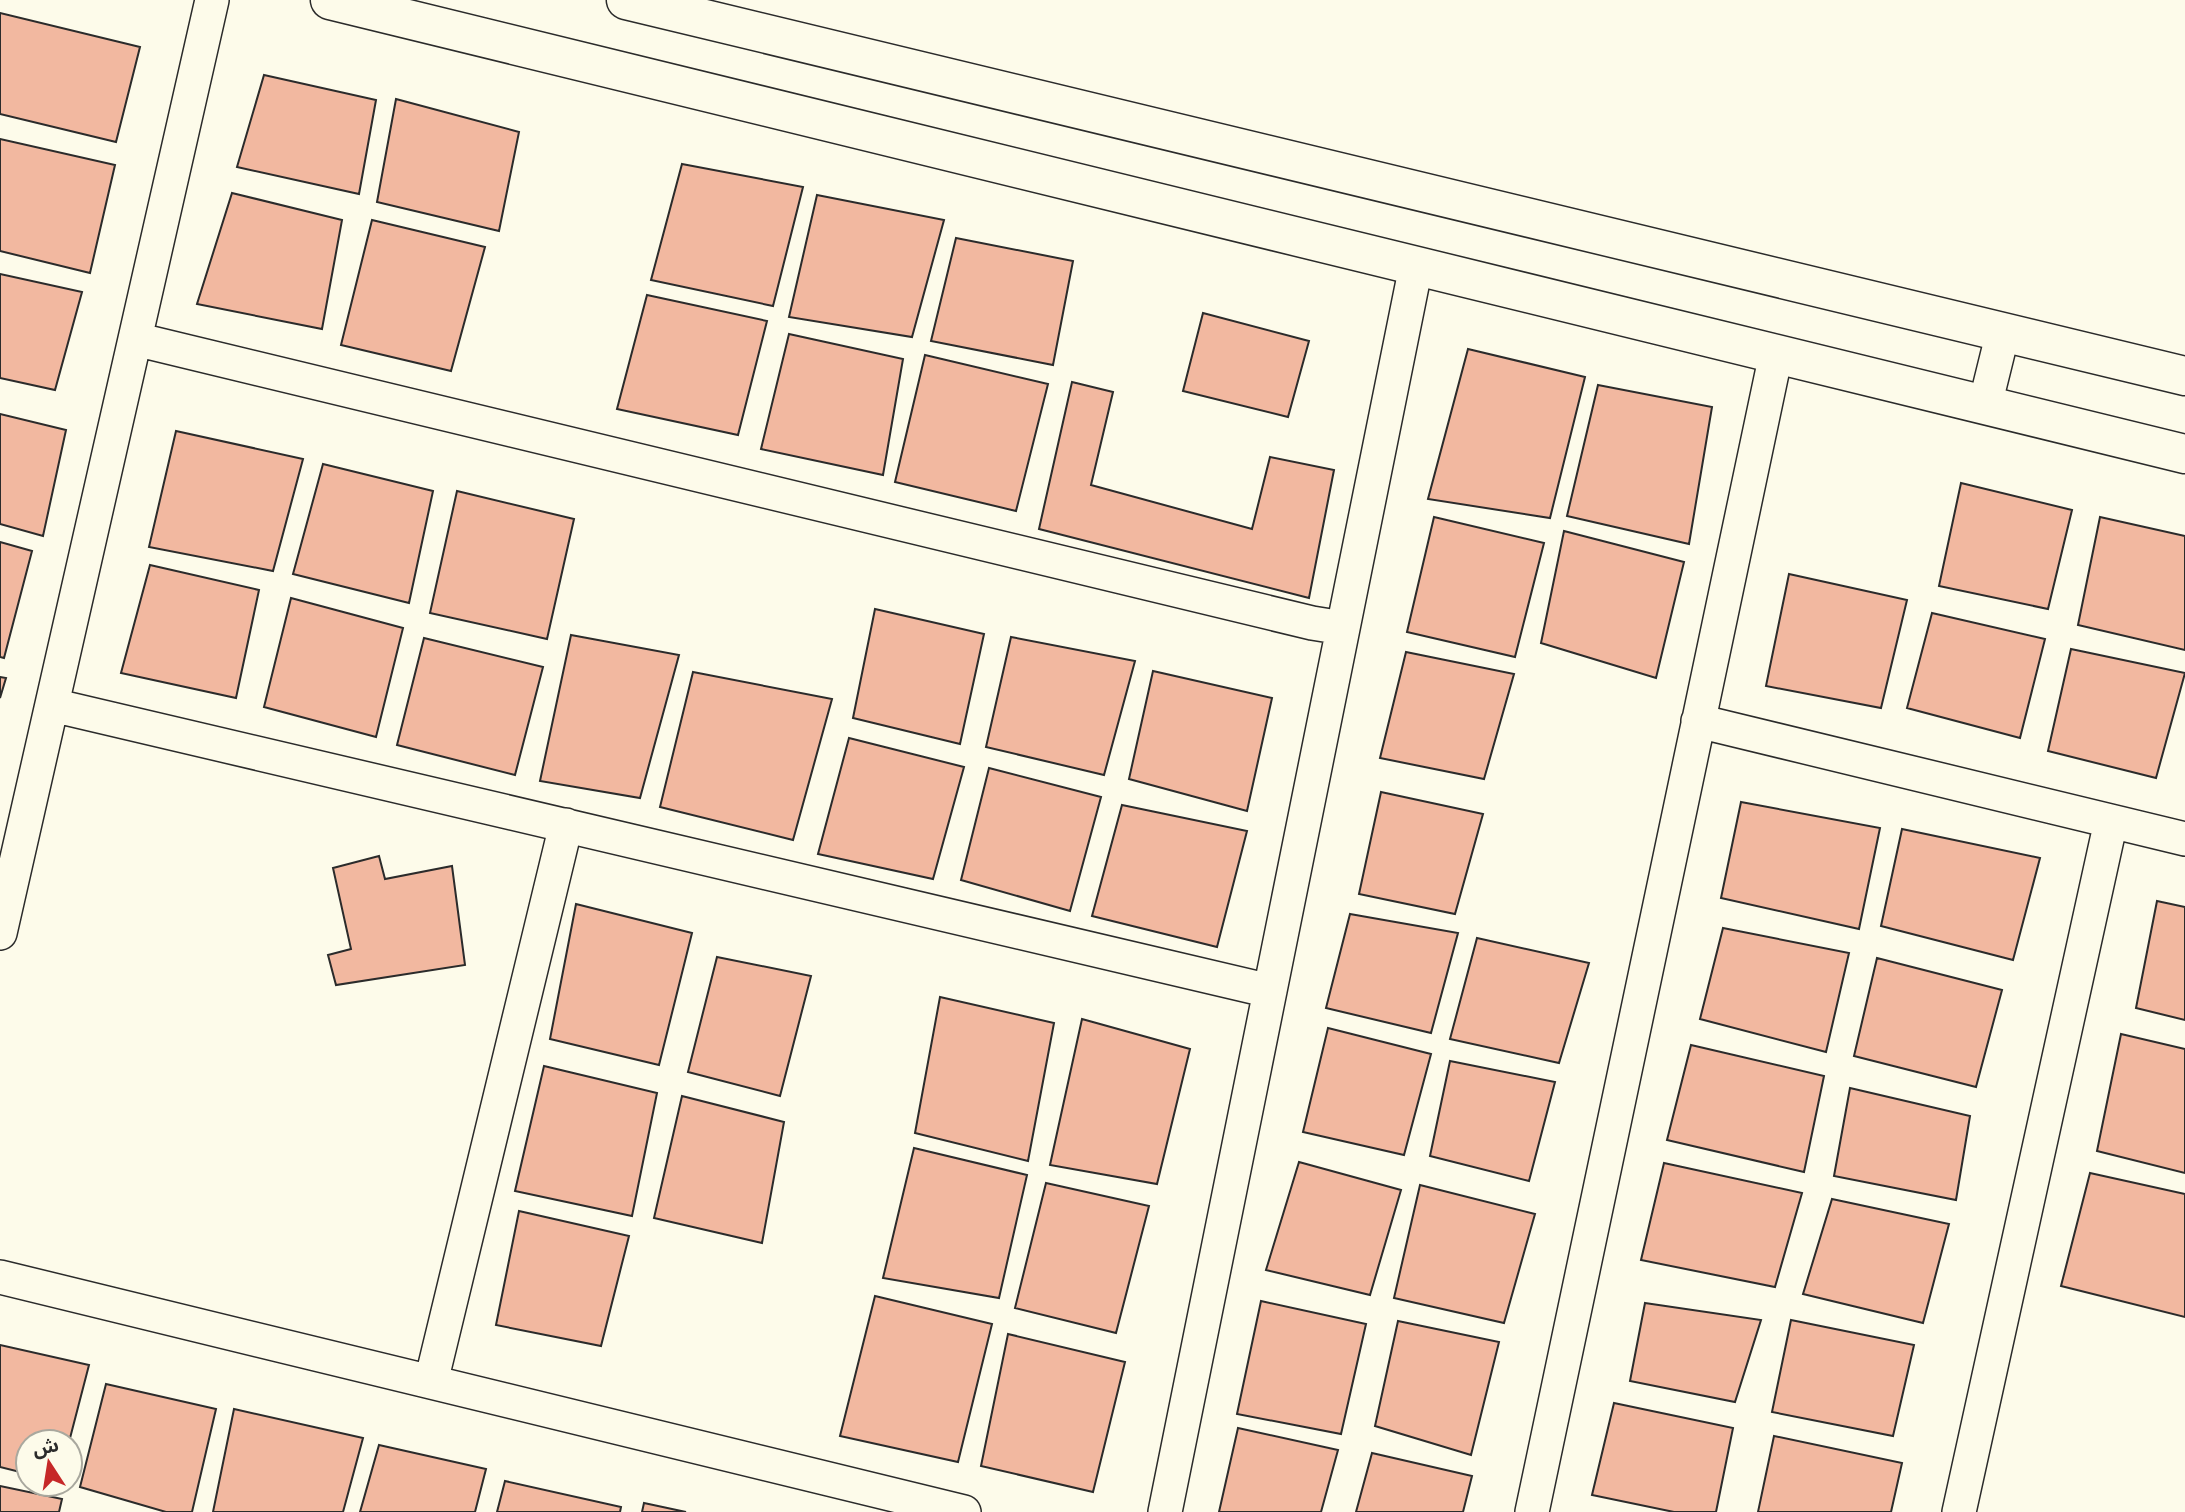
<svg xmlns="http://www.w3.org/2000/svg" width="2185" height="1512" font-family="'Fira Sans','Noto Sans Arabic',sans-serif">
  <rect width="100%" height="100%" fill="#fdfbea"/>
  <path fill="#f2b8a0" stroke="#2b2b2b" stroke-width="2" d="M0 13 140 47 116 142 0 114Z
    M264 75 376 100 359 194 237 167Z
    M396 99 519 132 499 231 377 202Z
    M0 139 115 165 90 273 0 251Z
    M682 164 803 187 773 306 651 280Z
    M232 193 342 220 322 329 197 304Z
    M817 195 944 220 912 337 789 317Z
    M372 220 485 247 451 371 341 345Z
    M956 238 1073 261 1053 365 931 341Z
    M0 274 82 292 55 390 0 378Z
    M647 295 767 321 738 435 617 409Z
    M1203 313 1309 341 1288 417 1183 391Z
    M789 334 903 359 883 475 761 449Z
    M1468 349 1585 377 1550 518 1428 499Z
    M925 355 1048 384 1016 511 895 482Z
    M1072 382 1113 392 1091 485 1252 529 1270 457 1334 470 1309 598 1039 529Z
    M1598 385 1712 407 1689 544 1567 516Z
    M0 414 66 430 43 536 0 524Z
    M176 431 303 459 273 571 149 547Z
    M323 464 433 491 409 603 293 574Z
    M1961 483 2072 510 2048 609 1939 586Z
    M457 491 574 519 547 639 430 613Z
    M1434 517 1544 543 1515 657 1407 632Z
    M2100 517 2185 536V650L2078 625Z
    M1564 531 1684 562 1656 678 1541 643Z
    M0 542 32 551 4 658 0 657Z
    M150 565 259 590 236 698 121 673Z
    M1789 574 1907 600 1881 708 1766 686Z
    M291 598 403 628 376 737 264 707Z
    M875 609 984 634 960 744 853 718Z
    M1932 613 2045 639 2020 738 1907 708Z
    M571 635 679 655 640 798 540 781Z
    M1011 637 1135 661 1104 775 986 747Z
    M424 638 543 667 515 775 397 745Z
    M2071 649 2185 673 2156 778 2048 751Z
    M1406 652 1514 674 1484 779 1380 758Z
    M1153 671 1272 698 1247 811 1129 779Z
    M693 672 832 699 793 840 660 807Z
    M0 677 6 678 0 698Z
    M849 738 964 767 933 879 818 854Z
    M989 768 1101 797 1070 911 961 880Z
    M1381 792 1483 814 1455 914 1359 894Z
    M1741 802 1880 828 1859 929 1721 898Z
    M1122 805 1247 831 1217 947 1092 916Z
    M1902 829 2040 858 2013 960 1881 926Z
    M379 856 385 879 452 866 465 965 336 985 328 955 351 949 333 868Z
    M2157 901 2185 907V1020L2136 1008Z
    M576 904 692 933 659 1065 550 1039Z
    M1350 914 1458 933 1431 1033 1326 1008Z
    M1723 928 1849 953 1826 1052 1700 1019Z
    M1477 938 1589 963 1559 1063 1450 1039Z
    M717 957 811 976 780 1096 688 1072Z
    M1877 958 2002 990 1976 1087 1854 1056Z
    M940 997 1054 1023 1028 1161 915 1133Z
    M1082 1019 1190 1049 1157 1184 1050 1165Z
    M1328 1028 1431 1054 1404 1155 1303 1132Z
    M2121 1034 2185 1049V1173L2097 1151Z
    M1691 1045 1824 1076 1804 1172 1667 1140Z
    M1450 1061 1555 1082 1529 1181 1430 1156Z
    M544 1066 657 1093 632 1216 515 1191Z
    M1850 1088 1970 1116 1956 1200 1834 1176Z
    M682 1096 784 1122 762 1243 654 1218Z
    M914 1148 1027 1175 999 1298 883 1278Z
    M1299 1162 1401 1190 1370 1295 1266 1270Z
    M1664 1163 1802 1193 1775 1287 1641 1260Z
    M2090 1173 2185 1194V1317L2061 1286Z
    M1046 1183 1149 1206 1116 1333 1015 1308Z
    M1420 1185 1535 1214 1504 1323 1394 1298Z
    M1832 1199 1949 1224 1923 1323 1803 1294Z
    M519 1211 629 1236 601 1346 496 1325Z
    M875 1296 992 1324 958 1462 840 1436Z
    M1261 1301 1366 1324 1341 1434 1237 1414Z
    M1645 1303 1761 1320 1735 1402 1630 1381Z
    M1791 1320 1914 1345 1893 1436 1772 1412Z
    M1398 1321 1499 1342 1471 1455 1375 1426Z
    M1008 1334 1125 1362 1093 1492 981 1466Z
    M0 1345 89 1365 69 1442H28V1474L0 1467Z
    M106 1384 216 1409 192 1512H166L80 1487Z
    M1614 1403 1733 1428 1716 1512H1674L1592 1495Z
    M234 1409 363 1438 343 1512H213Z
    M1238 1428 1338 1450 1321 1512H1219Z
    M1774 1436 1902 1463 1891 1512H1758Z
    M379 1445 486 1469 475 1512H360Z
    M1372 1453 1472 1476 1463 1512H1356Z
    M505 1481 621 1507 620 1512H497Z
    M0 1486 62 1499 59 1512H0Z
    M644 1503 686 1512H642Z"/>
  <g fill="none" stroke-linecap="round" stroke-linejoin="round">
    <g stroke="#2b2b2b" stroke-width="36">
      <path id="street" d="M135 339 1312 623 1343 628
        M1985 405 2003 332
        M52 705 1270 991
        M1698 721 2185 839
        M0 933 212 0
        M0 1277 964 1512
        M431 1382 566 825
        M1165 1512 1416 266
        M1532 1512 1776 354
        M1959 1512 2111 821"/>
    </g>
    <g stroke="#2b2b2b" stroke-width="41">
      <path id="secondary" d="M330 0 2185 454
        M626 0 2185 376"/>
    </g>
    <use href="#street" stroke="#fdfbea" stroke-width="33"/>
    <use href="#secondary" stroke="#fdfbea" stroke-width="38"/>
  </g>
  <g transform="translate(49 1463) rotate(348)"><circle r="33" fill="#fdfbea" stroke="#a9a89e" stroke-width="2"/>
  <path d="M0-5L12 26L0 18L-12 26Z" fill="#c62828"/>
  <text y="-10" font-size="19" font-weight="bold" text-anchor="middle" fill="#2b2b2b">ش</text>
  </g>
</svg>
